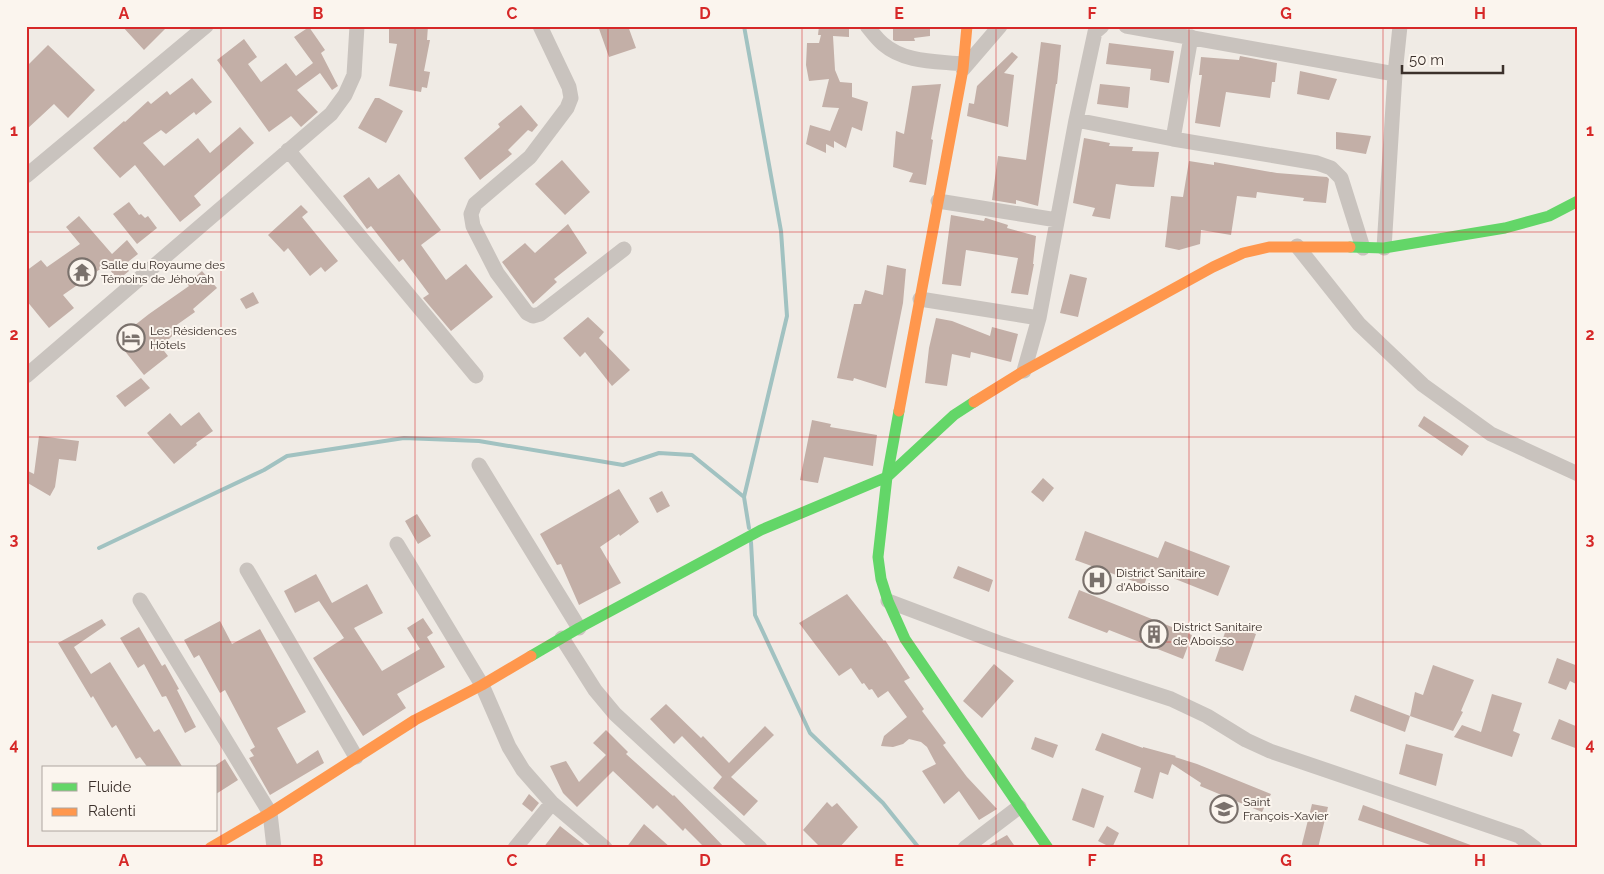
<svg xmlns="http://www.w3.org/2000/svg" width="1604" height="874" font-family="Raleway,sans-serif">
  <rect width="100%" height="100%" fill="#f0ebe5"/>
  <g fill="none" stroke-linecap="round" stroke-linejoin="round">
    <path stroke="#a1c2c1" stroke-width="4" d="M744 26 781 231 787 316 744 497 749 528
      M751 542 755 615 810 733 883 803 919 848
      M99 548 264 470 287 456 404 438 479 441 623 465 659 453 692 455 744 497"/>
  </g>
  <path fill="#c3afa7" d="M122 26H168L144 50Z
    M389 26H428L427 40H430L424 71 430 72 427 88 422 87 421 92 389 86 397 44 389 43Z
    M598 26H628L636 48 609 57Z
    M819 26H849V37L833 36 835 70 840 82 852 83V97L868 102 862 131 852 127 846 148 834 141V148L826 144V153L806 144 810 125 830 131 839 108 822 107 829 79 809 81 806 65 807 43H819L821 35H818Z
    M893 26H930V36L914 38 915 41H895L893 40Z
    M309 27 325 50 321 53 338 86 332 90 320 73 297 90 318 112 301 127 291 116 269 132 217 60 244 39 257 57 248 64 261 82 286 63 296 76 313 63 294 37Z
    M1041 42 1061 45 1057 84H1056L1038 206 1016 200V204L992 200 998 156 1026 160Z
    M1109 43 1174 51 1169 83 1150 80 1151 69 1106 64Z
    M48 45 95 90 68 118 54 104 26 130V67Z
    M1012 52 1018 57 1004 73 1014 75 1008 127 967 116 969 103 974 104 977 86Z
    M1240 56 1277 63 1275 82H1272L1270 98 1226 92 1220 127 1195 123 1202 75H1199L1201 57 1239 60Z
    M1300 71 1337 79 1329 100 1297 94Z
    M192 78 212 102 196 115 194 112 166 134 161 130 143 143 164 166 198 138 210 153 240 127 254 143 194 196 201 205 180 222 135 165 120 178 93 148 124 121 125 122 148 101 151 104 167 91 170 95Z
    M941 84 931 139 933 140 926 185 909 182 913 173 893 167 896 131 904 134 912 86Z
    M1100 84 1130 87 1128 108 1097 104Z
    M375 98H379L403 111 386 143 358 128Z
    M521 105 538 125 532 132 528 130 508 150 512 154 480 180 464 158 500 127 498 124Z
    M1336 132 1371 136 1366 154 1336 149Z
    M1084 138 1110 143 1109 146 1133 147 1132 151 1159 152 1154 187 1131 186 1116 184 1110 219 1092 216 1095 208 1073 203Z
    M562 160 590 192 565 215 535 184Z
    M1189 161 1214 165V162L1277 173 1327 177 1329 179 1326 203 1303 201 1304 198 1257 192 1256 198 1237 196 1231 235 1201 230 1200 244 1179 250 1165 247 1171 196 1183 197Z
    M399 174 441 230 421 245 446 280 466 264 493 297 451 331 423 298 429 294 403 259 399 262 371 226 367 229 343 196 369 177 378 189Z
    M129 202 139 215 141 214 145 218 148 216 157 228 137 244 113 214Z
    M301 205 308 212 302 217 338 261 325 272 321 267 310 276 288 248 284 252 268 235Z
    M951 215 984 221 985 218H986L1008 225 1007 228 1036 236 1033 264H1034L1028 295 1011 293 1018 258 966 250 961 286 942 284Z
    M79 216 112 254 127 240 138 254 124 265 129 271 118 280 106 265 63 295 74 308 49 328 26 300V271L41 260 47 267 80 244 66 227Z
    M568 224 587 253 554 279 557 282 533 304 502 262 525 243 535 253Z
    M887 265 906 269 903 303 886 388 854 378 853 381 837 378 854 304H861L865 290 883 295Z
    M202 271 217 288 193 309 195 312 171 329 173 335 161 347 168 356 144 375 116 340 149 314 189 286 187 284Z
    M1070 274 1087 278 1078 317 1060 313Z
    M253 292 259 303 246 309 240 299Z
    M588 317 604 332 599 338 630 370 612 386 585 352 580 357 563 338Z
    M936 318 952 321 990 336 992 327 1018 334 1011 362 971 352 970 358 952 354 947 386 925 383 929 348Z
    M141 378 150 388 125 407 116 396Z
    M199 412 213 431 196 443 197 445 174 464 147 433 170 413 181 426Z
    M1424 416 1469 446 1462 456 1418 426Z
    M812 420 831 424 830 427 877 435 873 466 824 457 818 483 800 480Z
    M39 436 79 441 76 461 59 459 55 487 50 496 26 482V470L34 474Z
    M1043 478 1054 488 1043 502 1031 492Z
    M619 489 639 522 620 536 619 534 600 547 621 583 579 605 561 564 557 565 540 534Z
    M662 491 670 506 657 513 649 498Z
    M417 514 431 536 418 544 405 521Z
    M1085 531 1158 558 1165 541 1230 566 1218 596 1150 569 1144 585 1075 560Z
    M958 566 993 580 989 592 953 578Z
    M316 574 332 603 367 584 383 613 354 628 382 671 420 649 407 628 423 618 433 633 427 637 445 667 397 694 406 708 363 736 313 658 344 638 319 601 295 613 284 591Z
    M1079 590 1192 635 1183 659 1109 630 1107 633 1068 618Z
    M847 594 884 641 885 640 910 678 904 681 924 709 922 711 946 743 943 745 967 777 997 809 979 820 959 791 944 804 922 771 936 764 927 747 921 742 909 739 903 744 893 747 881 746 884 736 907 717 888 691 878 698 872 689 869 690 864 683 862 684 851 668 839 676 799 623Z
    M102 619 106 625 74 647 91 674 110 662 154 732 159 729 183 768H148L140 757 136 759 116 725 112 728 93 696 91 698 58 643Z
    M220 621 232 644 260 629 306 712 277 728 297 764 318 750 324 763 270 795 249 758 254 756 250 750 255 747 225 690 220 693 199 655 194 658 184 640Z
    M1228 624 1256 634 1243 671 1215 661Z
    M139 627 162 666 165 664 179 689 177 690 196 727 185 733 166 696 162 697 144 664 138 668 120 638Z
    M1557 658 1578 666V685L1570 681 1566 690 1548 683Z
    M994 664 1014 681 982 718 963 701Z
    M1433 665 1474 680 1461 711 1463 712 1453 731 1410 716 1415 692 1423 695Z
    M1492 694 1522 703 1513 731 1520 734 1512 757 1454 737 1462 725 1481 732Z
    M1355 695 1410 716 1405 732 1350 711Z
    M666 704 701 738 703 736 729 763 765 726 774 735 731 777 758 801 744 816 713 788 722 777 682 736 674 744 650 719Z
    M1559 719 1578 727V749L1551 739Z
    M606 730 628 752 626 754 673 796 674 795 725 848H705L685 828 683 831 657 805 653 809 613 771 577 807 563 793 550 766 566 761 579 782 606 755 593 743Z
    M1102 733 1143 748V747L1176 756 1175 757 1197 764 1271 794 1262 812 1200 786 1201 783 1172 764 1168 775 1160 772 1153 799 1134 792 1141 768 1095 750Z
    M1035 737 1058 745 1053 758 1031 749Z
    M1406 744 1443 754 1436 786 1399 774Z
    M225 759 238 780 216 794V765Z
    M1082 788 1104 796 1094 828 1072 820Z
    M529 794 539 803 532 812 522 804Z
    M827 802 832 807 837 803 858 827 839 848H821L803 830Z
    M1312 804 1328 807 1318 848H1301Z
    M1363 805 1476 847V848H1439L1358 820Z
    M644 824 671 848H626Z
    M560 826 588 848H543Z
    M1107 826 1119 833 1112 848 1098 841Z
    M1007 835 1016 848H984Z"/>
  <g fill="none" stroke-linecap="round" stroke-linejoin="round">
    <path stroke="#c9c3be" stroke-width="15" d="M540 26 569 87 571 98 567 108 530 157 475 204 471 214 473 226 497 273 527 313 533 316 540 314 624 249
      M867 26C872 32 877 39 883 44 905 63 936 61 963 64
      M1126 26 1395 74
      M963 69 1000 26
      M1076 120 1173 139 1317 163 1331 168 1341 178 1363 248
      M1173 139 1191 37
      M288 150 476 376
      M26 176 206 26
      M938 201 1057 220
      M1297 246 1359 324 1423 385 1491 434 1578 474
      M1384 248 1395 74 1400 26
      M920 299 1039 318
      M1024 371 1039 318 1076 120 1095 32 1102 26
      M26 376 331 114 345 95 354 75 357 26
      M479 465 579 628
      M397 544 482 685 509 747 523 770 552 803 605 848
      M247 570 356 757
      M140 600 270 813 274 848
      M888 601 1002 644 1171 699 1207 716 1246 740 1270 751 1519 836 1535 848
      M562 638 595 690 615 714 760 848
      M515 848 552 803
      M965 848 1019 807"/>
    <path stroke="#63d668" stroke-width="11" d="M1350 247 1384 248 1505 228 1549 216 1578 201
      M899 411 887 477 878 557 881 579 888 601 905 639 1048 848
      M531 656 579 628 761 530 887 477 954 415 974 402"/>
    <path stroke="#ff974d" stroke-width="11" d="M974 402 1024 371 1213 267 1243 253 1269 247H1350
      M899 411 963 69 967 26
      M210 848 270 813 415 720 482 685 531 656"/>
  </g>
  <path fill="none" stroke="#d62828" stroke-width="1" stroke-opacity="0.55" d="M221 26V848M415 26V848M608 26V848M802 26V848M996 26V848M1189 26V848M1383 26V848M26 232H1578M26 437H1578M26 642H1578"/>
  <defs>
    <g id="temple-ring" transform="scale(1.4375)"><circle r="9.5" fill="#fbf5ee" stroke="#7a716c" stroke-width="1.5"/><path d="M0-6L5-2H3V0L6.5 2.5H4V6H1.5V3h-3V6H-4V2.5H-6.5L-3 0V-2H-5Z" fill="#7a716c"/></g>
    <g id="hotel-ring" transform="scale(1.4375)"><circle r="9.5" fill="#fbf5ee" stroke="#7a716c" stroke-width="1.5"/><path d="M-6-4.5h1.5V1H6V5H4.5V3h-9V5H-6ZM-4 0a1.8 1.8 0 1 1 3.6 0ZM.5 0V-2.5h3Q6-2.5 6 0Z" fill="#7a716c"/></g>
    <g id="hospital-ring" transform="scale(1.4375)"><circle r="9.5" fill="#fbf5ee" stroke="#7a716c" stroke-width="1.5"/><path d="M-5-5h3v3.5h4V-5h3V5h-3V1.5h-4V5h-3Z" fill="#7a716c"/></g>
    <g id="building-ring" transform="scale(1.4375)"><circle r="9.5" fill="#fbf5ee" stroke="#7a716c" stroke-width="1.5"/><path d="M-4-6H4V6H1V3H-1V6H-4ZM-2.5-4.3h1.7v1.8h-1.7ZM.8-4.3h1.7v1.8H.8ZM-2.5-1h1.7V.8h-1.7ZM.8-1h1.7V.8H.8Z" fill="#7a716c"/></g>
    <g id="school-ring" transform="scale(1.4375)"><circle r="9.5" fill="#fbf5ee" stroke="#7a716c" stroke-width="1.5"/><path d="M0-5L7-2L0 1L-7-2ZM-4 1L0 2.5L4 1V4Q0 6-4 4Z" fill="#7a716c"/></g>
  </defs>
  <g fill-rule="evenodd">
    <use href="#temple-ring" x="82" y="272"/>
    <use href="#hotel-ring" x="131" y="338"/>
    <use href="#hospital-ring" x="1097" y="580"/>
    <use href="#building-ring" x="1154" y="634"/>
    <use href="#school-ring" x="1224" y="809"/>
  </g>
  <g text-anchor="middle" stroke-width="4" stroke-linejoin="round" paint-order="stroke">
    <g font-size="12" fill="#3b302b" stroke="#fbf5ee" text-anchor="start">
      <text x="101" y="269">Salle du Royaume des<tspan x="101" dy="14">Témoins de Jéhovah</tspan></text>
      <text x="150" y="335">Les Résidences<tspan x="150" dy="14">Hôtels</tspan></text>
      <text x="1116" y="577">District Sanitaire<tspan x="1116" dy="14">d'Aboisso</tspan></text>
      <text x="1173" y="631">District Sanitaire<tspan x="1173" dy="14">de Aboisso</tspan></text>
      <text x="1243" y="806">Saint<tspan x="1243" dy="14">François-Xavier</tspan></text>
    </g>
  </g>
  <rect width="1604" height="874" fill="none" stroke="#fbf5ee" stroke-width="55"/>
  <rect x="42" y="766" width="175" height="65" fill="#fbf5ee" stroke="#aea6a0"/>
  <rect x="52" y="783" width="25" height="8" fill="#63d668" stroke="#aea6a0"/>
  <text x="88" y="792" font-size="15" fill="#3b302b">Fluide</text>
  <rect x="52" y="808" width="25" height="8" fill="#ff974d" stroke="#aea6a0"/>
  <text x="88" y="816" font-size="15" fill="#3b302b">Ralenti</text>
  <path d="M1402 65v8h101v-8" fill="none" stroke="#3b302b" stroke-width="2.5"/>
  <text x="1409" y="65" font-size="15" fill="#3b302b" stroke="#fbf5ee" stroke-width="4" paint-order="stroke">50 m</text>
  <rect x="28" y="28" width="1548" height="818" fill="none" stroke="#d62828" stroke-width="2"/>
  <g font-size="16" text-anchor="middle" font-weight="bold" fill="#d62828">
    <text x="124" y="19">A</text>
    <text x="318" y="19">B</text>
    <text x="512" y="19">C</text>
    <text x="705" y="19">D</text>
    <text x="899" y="19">E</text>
    <text x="1092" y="19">F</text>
    <text x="1286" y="19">G</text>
    <text x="1480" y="19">H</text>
    <text x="14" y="136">1</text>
    <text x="1590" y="136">1</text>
    <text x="14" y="340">2</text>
    <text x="1590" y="340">2</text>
    <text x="14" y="545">3</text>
    <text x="1590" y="545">3</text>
    <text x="14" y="750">4</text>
    <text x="1590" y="750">4</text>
    <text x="124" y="866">A</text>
    <text x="318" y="866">B</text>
    <text x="512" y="866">C</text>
    <text x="705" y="866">D</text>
    <text x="899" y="866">E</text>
    <text x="1092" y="866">F</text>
    <text x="1286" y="866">G</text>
    <text x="1480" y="866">H</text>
  </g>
</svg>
